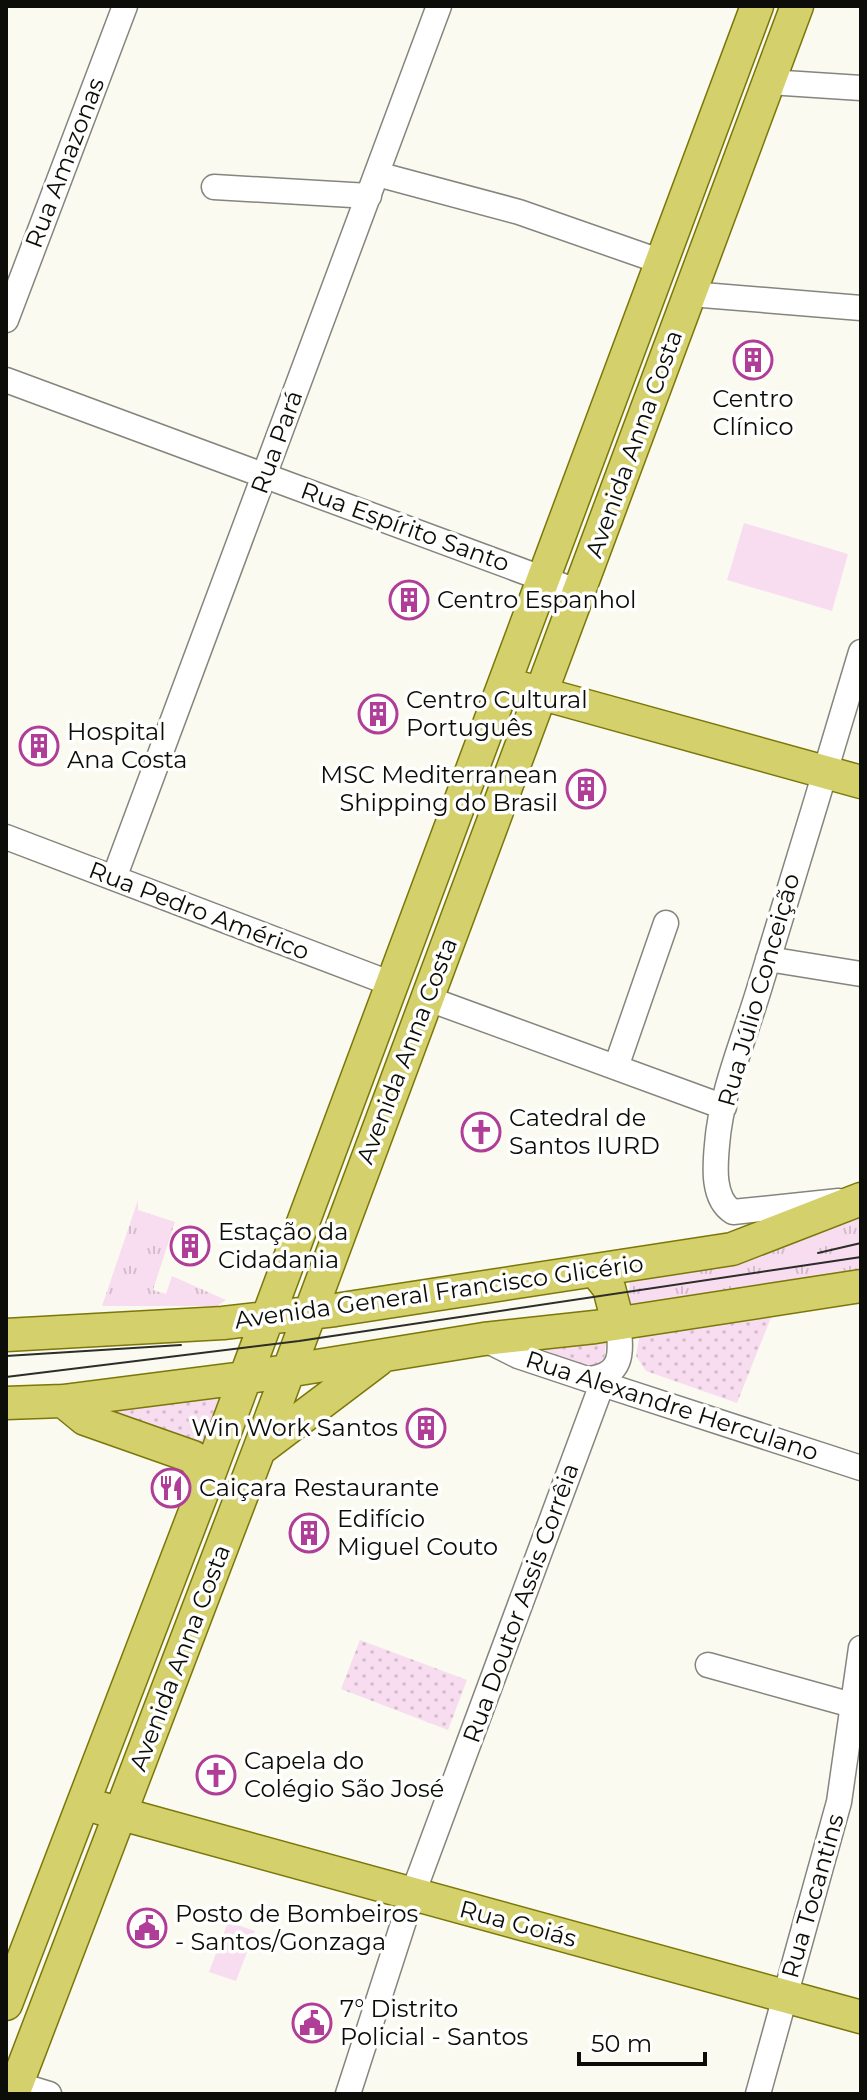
<svg xmlns="http://www.w3.org/2000/svg" width="867" height="2100" font-family="Montserrat,sans-serif">
  <defs>
    <pattern id="grass-tufts" width="24" height="20" patternUnits="userSpaceOnUse" patternTransform="scale(2)"><rect width="24" height="20" fill="#f8ddf0"/><path d="M3 7l-1-3M5 7V3M7 7l1-3M15 17l-1-3M17 17v-4M19 17l1-3" fill="none" stroke="#d3bccc"/></pattern>
    <pattern id="park-dots" width="8" height="8" patternUnits="userSpaceOnUse" patternTransform="scale(2)"><rect width="8" height="8" fill="#f8ddf0"/><path d="M2 2h.1M6 6h.1" fill="none" stroke="#d3bccc" stroke-width="1.8" stroke-linecap="round"/></pattern>
  </defs>
  <rect width="100%" height="100%" fill="#fafaf1"/>
  <path fill="url(#grass-tufts)" d="M138 1200V1210L175 1222 153 1290 166 1294 172 1276 226 1300 217 1306H102Z
    M861 1212V1273L630 1306 629 1277Z"/>
  <path fill="url(#park-dots)" d="M772 1315 737 1403 646 1371 636 1356 639 1338 646 1334Z
    M601 1340 606 1343 604 1364 585 1368 543 1355 539 1350Z
    M223 1394 204 1448 107 1417 105 1409Z
    M360 1640 467 1680 448 1730 341 1689Z"/>
  <path fill="#f8ddf0" d="M744 523 848 554 832 611 727 580Z
    M228 1922 255 1931 236 1981 209 1972Z"/>
  <g fill="none" stroke-linecap="round" stroke-linejoin="round">
    <g stroke="#85857d" stroke-width="27">
      <path id="minor" d="M769 82 861 88
        M377 174 519 212 662 262
        M214 187 369 196
        M690 294 861 308
        M6 320 125 6
        M6 380 579 592
        M6 837 392 984
        M114 878 439 6
        M768 959 861 974
        M426 998 724 1107
        M616 1067 666 923
        M839 1201 733 1212C712 1199 715 1166 717 1145 721 1091 745 1037 760 986 794 874 828 764 861 652
        M484 1339 518 1356 587 1379 861 1468
        M587 1379C623 1376 622 1354 618 1323
        M708 1665 852 1705
        M6 2081 49 2094
        M348 2094 412 1896 602 1384
        M758 2094 839 1802 861 1648"/>
    </g>
    <g stroke="#7b7709" stroke-width="35">
      <path id="major" d="M521 688 861 782
        M595 1270 609 1288 618 1323
        M6 1335 223 1323 335 1310 732 1249 861 1199
        M63 1401 85 1419 193 1457 202 1470 204 1488
        M6 1403 63 1401 243 1378 484 1339 595 1327 861 1286
        M259 1450 378 1360
        M100 1808 861 2017
        M6 2004 204 1488 757 6
        M13 2094 259 1450 797 6"/>
    </g>
    <use href="#minor" stroke="#fff" stroke-width="24"/>
    <use href="#major" stroke="#d4d06b" stroke-width="32"/>
    <path stroke="#2c2c28" stroke-width="2" d="M818 1253 861 1243
      M6 1356 181 1345
      M6 1377 299 1341 861 1257"/>
  </g>
  <defs>
    <g id="building-ring" transform="scale(2)"><circle r="9.5" fill="#fffffe" stroke="#b03e98" stroke-width="1.5"/><path d="M-4-6H4V6H1V3H-1V6H-4ZM-2.5-4.3h1.7v1.8h-1.7ZM.8-4.3h1.7v1.8H.8ZM-2.5-1h1.7V.8h-1.7ZM.8-1h1.7V.8H.8Z" fill="#b03e98"/></g>
    <g id="church-ring" transform="scale(2)"><circle r="9.5" fill="#fffffe" stroke="#b03e98" stroke-width="1.5"/><path d="M-1.2-6h2.4v3.5h3.3v2.4h-3.3V6h-2.4V-.1h-3.3v-2.4h3.3Z" fill="#b03e98"/></g>
    <g id="restaurant-ring" transform="scale(2)"><circle r="9.5" fill="#fffffe" stroke="#b03e98" stroke-width="1.5"/><path d="M-5-6h1v4h1v-4h1v4h1v-4h1v5L-1.5 .5V6h-2V.5L-5-1ZM5-6V6H3V1.5H1.5Q1.5-4 5-6Z" fill="#b03e98"/></g>
    <g id="civic-ring" transform="scale(2)"><circle r="9.5" fill="#fffffe" stroke="#b03e98" stroke-width="1.5"/><path d="M-.6-6.5H3V-4.5H.6V-3L4-1V1h2V6H-6V1h2V-1L-.6-3ZM-1.2 2.5V6h2.4V2.5Z" fill="#b03e98"/></g>
  </defs>
  <g fill-rule="evenodd">
    <use href="#building-ring" x="753" y="360"/>
    <use href="#building-ring" x="409" y="600"/>
    <use href="#building-ring" x="378" y="714"/>
    <use href="#building-ring" x="39" y="746"/>
    <use href="#building-ring" x="586" y="789"/>
    <use href="#church-ring" x="481" y="1132"/>
    <use href="#building-ring" x="190" y="1246"/>
    <use href="#building-ring" x="426" y="1428"/>
    <use href="#restaurant-ring" x="171" y="1488"/>
    <use href="#building-ring" x="309" y="1533"/>
    <use href="#church-ring" x="216" y="1775"/>
    <use href="#civic-ring" x="147" y="1928"/>
    <use href="#civic-ring" x="312" y="2023"/>
  </g>
  <g text-anchor="middle" stroke-width="7" stroke-linejoin="round" paint-order="stroke">
    <g font-size="24" fill="#0c0c09" stroke="#fffffe">
      <text transform="translate(65 163) rotate(-69)" y="8">Rua Amazonas</text>
      <text transform="translate(277 442) rotate(-70)" y="8">Rua Pará</text>
      <text transform="translate(634 444) rotate(-70)" y="8">Avenida Anna Costa</text>
      <text transform="translate(405 527) rotate(20)" y="8">Rua Espírito Santo</text>
      <text transform="translate(199 911) rotate(21)" y="8">Rua Pedro Américo</text>
      <text transform="translate(759 990) rotate(-74)" y="8">Rua Júlio Conceição</text>
      <text transform="translate(407 1051) rotate(-69)" y="8">Avenida Anna Costa</text>
      <text transform="translate(439 1292) rotate(-8)" y="8">Avenida General Francisco Glicério</text>
      <text transform="translate(672 1406) rotate(18)" y="8">Rua Alexandre Herculano</text>
      <text transform="translate(521 1603) rotate(-70)" y="8">Rua Doutor Assis Corrêia</text>
      <text transform="translate(180 1658) rotate(-69)" y="8">Avenida Anna Costa</text>
      <text transform="translate(813 1896) rotate(-74)" y="8">Rua Tocantins</text>
      <text transform="translate(518 1924) rotate(15)" y="8">Rua Goiás</text>
    </g>
    <g font-size="24" fill="#0c0c09" stroke="#fffffe" text-anchor="start">
      <text x="753" y="407" text-anchor="middle">Centro<tspan x="753" dy="28">Clínico</tspan></text>
      <text x="437" y="608">Centro Espanhol</text>
      <text x="406" y="708">Centro Cultural<tspan x="406" dy="28">Português</tspan></text>
      <text x="67" y="740">Hospital<tspan x="67" dy="28">Ana Costa</tspan></text>
      <text x="558" y="783" text-anchor="end">MSC Mediterranean<tspan x="558" dy="28">Shipping do Brasil</tspan></text>
      <text x="509" y="1126">Catedral de<tspan x="509" dy="28">Santos IURD</tspan></text>
      <text x="218" y="1240">Estação da<tspan x="218" dy="28">Cidadania</tspan></text>
      <text x="398" y="1436" text-anchor="end">Win Work Santos</text>
      <text x="199" y="1496">Caiçara Restaurante</text>
      <text x="337" y="1527">Edifício<tspan x="337" dy="28">Miguel Couto</tspan></text>
      <text x="244" y="1769">Capela do<tspan x="244" dy="28">Colégio São José</tspan></text>
      <text x="175" y="1922">Posto de Bombeiros<tspan x="175" dy="28">- Santos/Gonzaga</tspan></text>
      <text x="340" y="2017">7° Distrito<tspan x="340" dy="28">Policial - Santos</tspan></text>
    </g>
  </g>
  <rect width="867" height="2100" fill="none" stroke="#0c0c09" stroke-width="16"/>
  <path d="M579 2052v12h126v-12" fill="none" stroke="#0c0c09" stroke-width="4"/>
  <text x="591" y="2052" font-size="24" fill="#0c0c09" stroke="#fffffe" stroke-width="6" paint-order="stroke">50 m</text>
</svg>
